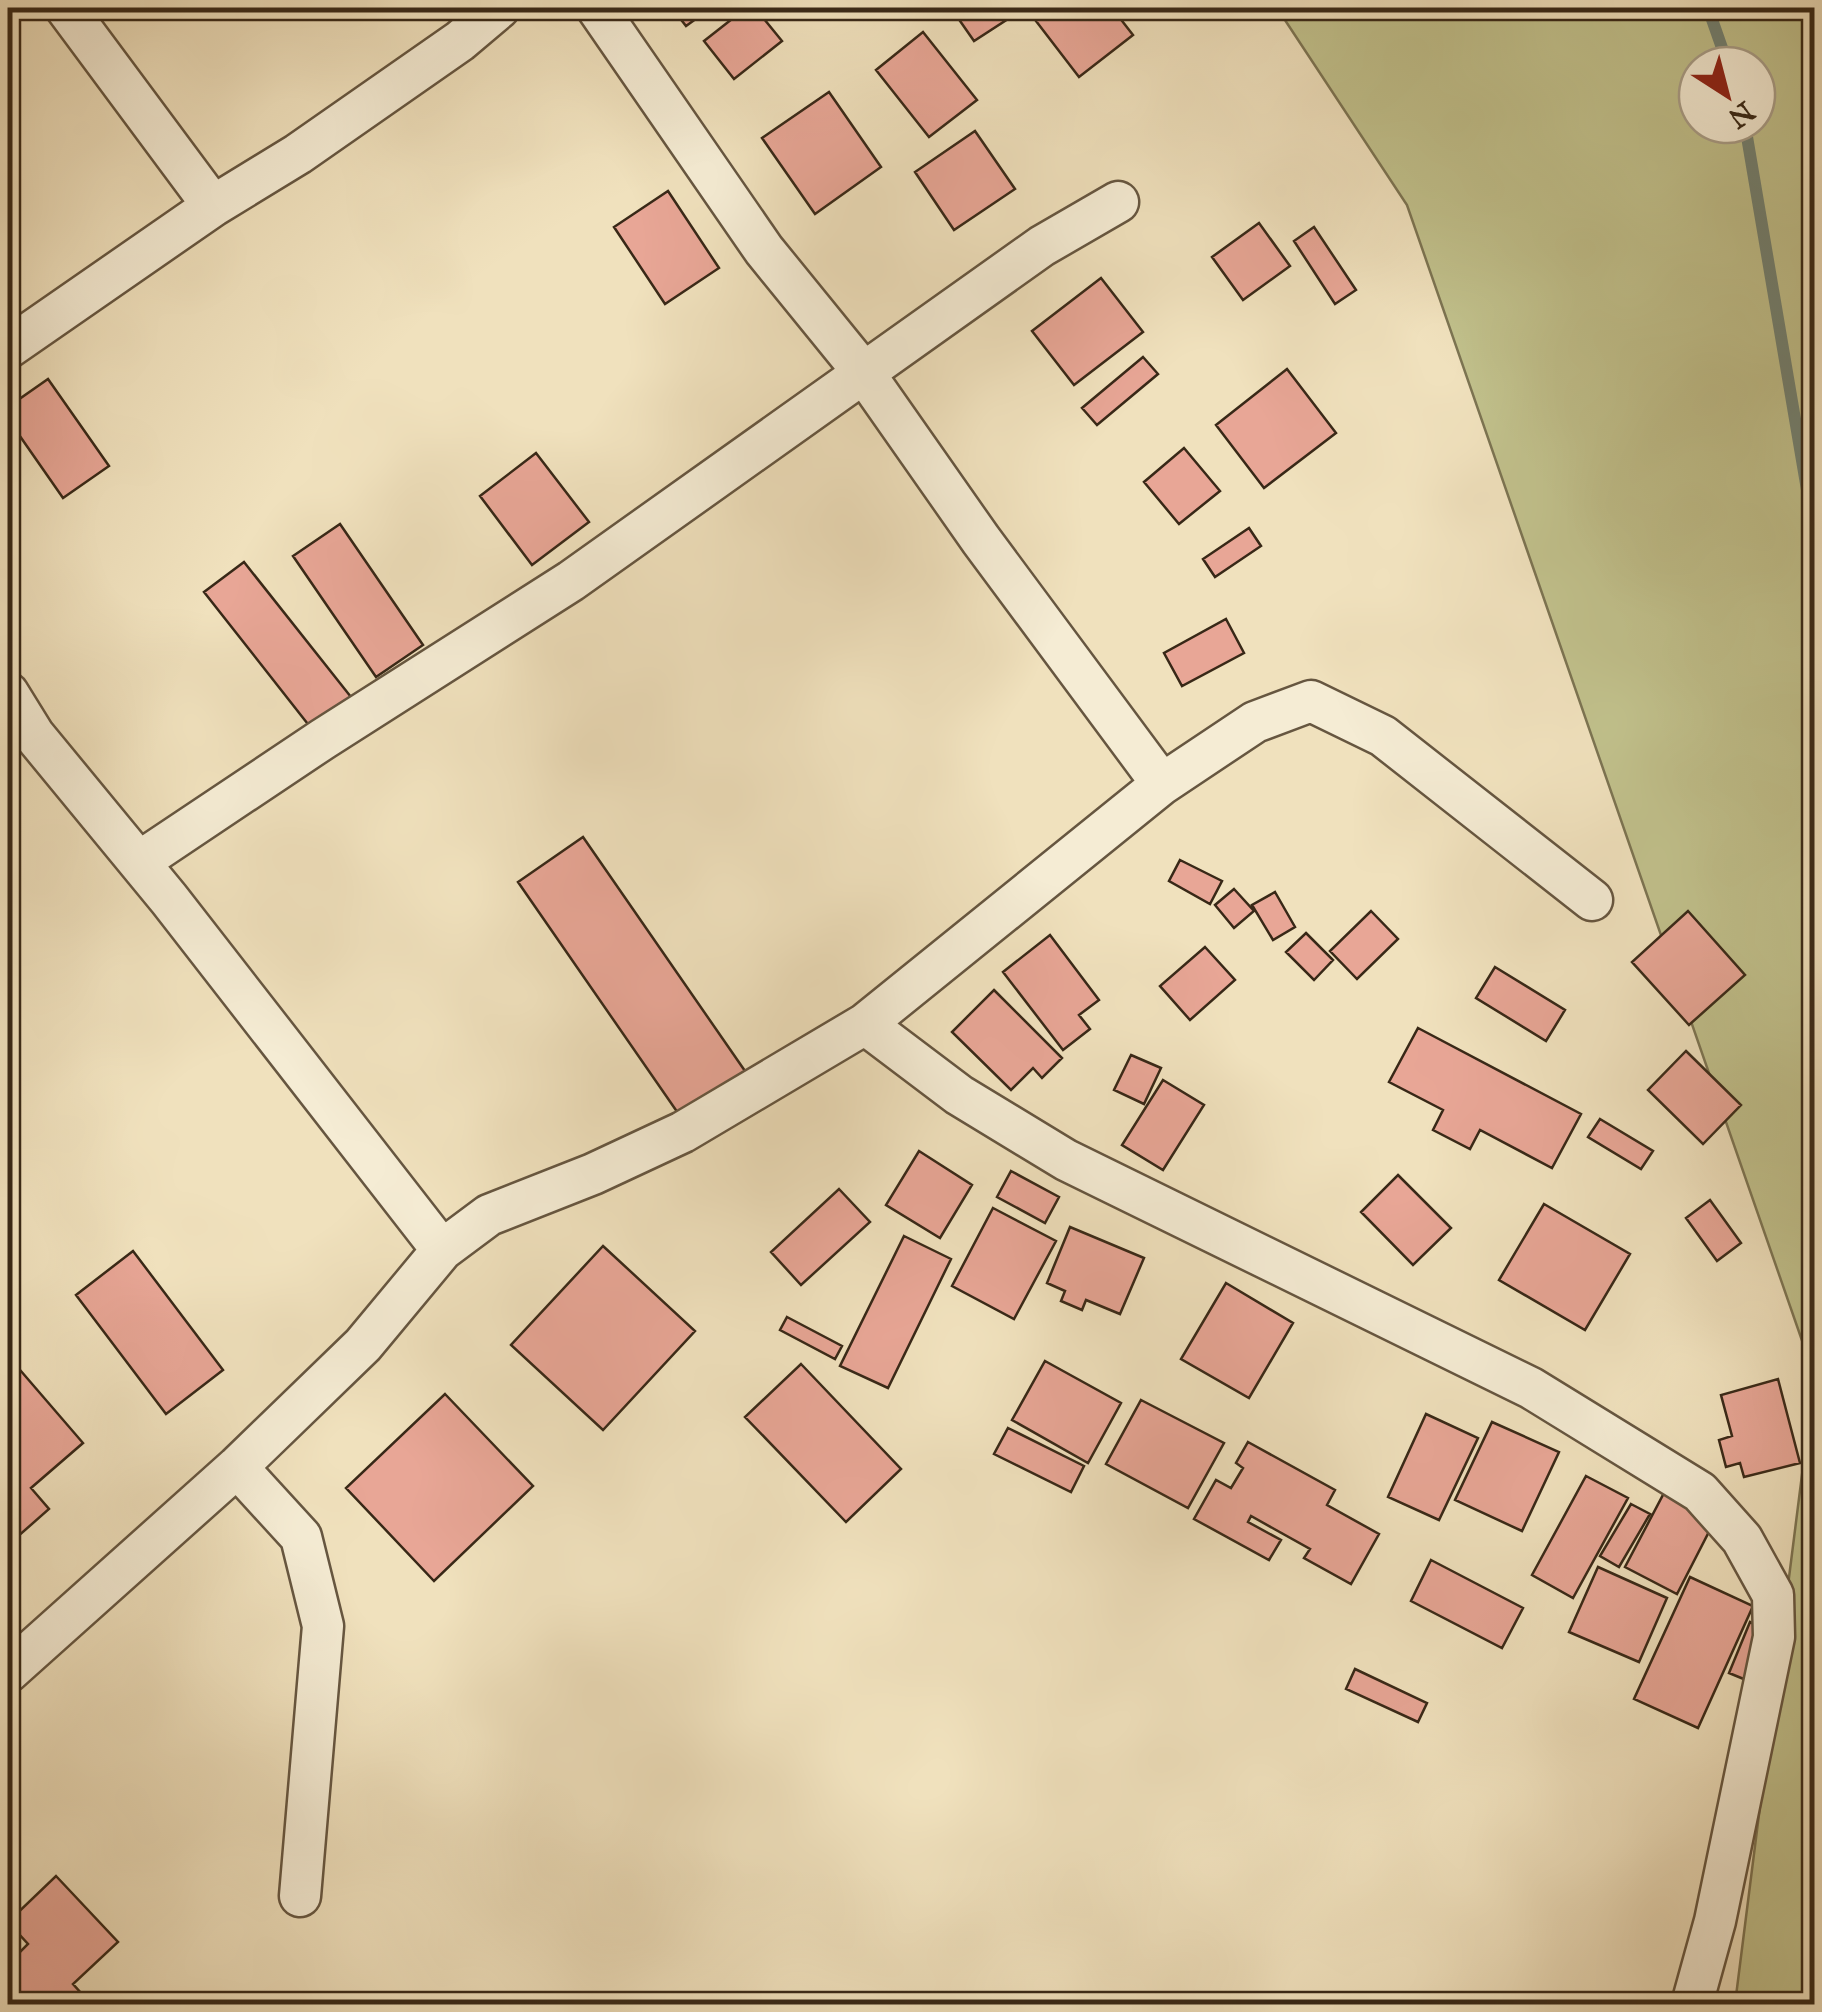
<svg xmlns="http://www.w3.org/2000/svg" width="1822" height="2012" font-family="'IM FELL Great Primer',serif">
  <rect width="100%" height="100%" fill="#f0e1bd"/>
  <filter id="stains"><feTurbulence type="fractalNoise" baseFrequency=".002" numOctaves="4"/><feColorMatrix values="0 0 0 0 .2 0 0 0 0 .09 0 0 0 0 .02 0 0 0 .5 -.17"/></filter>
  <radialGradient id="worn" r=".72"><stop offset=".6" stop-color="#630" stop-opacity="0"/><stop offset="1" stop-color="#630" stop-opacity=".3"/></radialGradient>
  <path fill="#c1c18c" stroke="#7c7452" stroke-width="2.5" fill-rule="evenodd" d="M1277 8H1814V1375L1407 205ZM1697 65H1757V125H1697Z
    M1814 1380V2004H1735Z"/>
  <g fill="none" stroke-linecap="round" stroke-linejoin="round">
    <path stroke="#738273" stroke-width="12" d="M1708 8 1728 65
      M1745 125 1814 531"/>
  </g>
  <path fill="#e8a696" stroke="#382817" stroke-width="2.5" d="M672 8H711L686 26Z
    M746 8H755L782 41 734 79 704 41Z
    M951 8H1025L974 41Z
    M1054 8H1112L1133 35 1079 77 1036 21Z
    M923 32 977 100 929 137 876 70Z
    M829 92 881 167 815 214 762 138Z
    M975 131 1015 189 954 230 915 172Z
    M668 191 719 268 665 304 614 227Z
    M1259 223 1290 266 1243 300 1212 257Z
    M1314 227 1356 290 1335 304 1294 241Z
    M1101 278 1143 332 1074 385 1032 331Z
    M1143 357 1158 374 1097 425 1082 408Z
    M1287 369 1336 433 1264 488 1216 425Z
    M48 379 109 466 63 498 8 419V407Z
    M1184 448 1220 491 1179 524 1144 482Z
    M536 453 589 522 532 565 480 496Z
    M340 524 423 645 376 677 293 556Z
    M1249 528 1261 546 1215 577 1203 559Z
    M244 562 351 697 311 728 204 592Z
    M1226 619 1244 653 1182 686 1164 653Z
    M583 837 745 1071 680 1116 518 882Z
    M1180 860 1222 881 1210 904 1169 881Z
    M1234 889 1254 911 1234 928 1215 905Z
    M1275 892 1295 927 1273 940 1252 905Z
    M1371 911 1398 939 1357 979 1330 951Z
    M1688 911 1745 975 1689 1025 1632 962Z
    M1306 933 1333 960 1314 980 1286 952Z
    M1050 935 1099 1000 1079 1015 1090 1029 1063 1050 1003 972Z
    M1205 947 1235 980 1190 1020 1160 986Z
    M1495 967 1565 1010 1546 1041 1476 998Z
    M994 990 1062 1058 1042 1078 1033 1068 1011 1090 952 1032Z
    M1418 1028 1581 1114 1552 1168 1480 1130 1470 1149 1433 1130 1443 1110 1389 1082Z
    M1686 1051 1741 1105 1703 1144 1648 1090Z
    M1131 1055 1161 1068 1144 1104 1114 1090Z
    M1163 1080 1204 1105 1163 1170 1122 1145Z
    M1600 1119 1653 1151 1641 1169 1588 1137Z
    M919 1151 972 1185 940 1238 886 1205Z
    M1011 1171 1059 1197 1045 1223 997 1197Z
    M1398 1175 1451 1228 1413 1265 1361 1212Z
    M839 1189 870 1222 801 1285 771 1252Z
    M1710 1200 1741 1243 1717 1261 1686 1218Z
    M1544 1204 1630 1254 1585 1330 1499 1280Z
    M993 1208 1056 1241 1014 1319 952 1286Z
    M1070 1227 1144 1258 1120 1314 1086 1300 1082 1310 1061 1301 1065 1291 1047 1283Z
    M904 1236 951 1259 888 1388 840 1366Z
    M603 1246 695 1331 603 1430 511 1345Z
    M133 1251 223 1370 166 1414 76 1295Z
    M1226 1283 1293 1323 1249 1398 1181 1359Z
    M787 1317 842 1346 835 1359 780 1330Z
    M8 1356 83 1443 31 1488 49 1509 8 1545Z
    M1045 1361 1121 1403 1088 1463 1012 1420Z
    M801 1364 901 1469 846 1522 745 1417Z
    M1778 1379 1800 1463 1744 1477 1740 1463 1726 1467 1719 1440 1732 1436 1721 1395Z
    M445 1394 533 1486 434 1581 346 1488Z
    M1141 1400 1224 1443 1188 1508 1106 1464Z
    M1426 1414 1478 1438 1439 1520 1388 1497Z
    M1492 1422 1559 1452 1522 1531 1455 1500Z
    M1008 1428 1084 1466 1071 1492 994 1454Z
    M1248 1442 1335 1490 1327 1505 1379 1534 1351 1584 1304 1558 1310 1549 1251 1516 1248 1522 1281 1540 1269 1560 1194 1519 1216 1480 1231 1488 1243 1468 1236 1463Z
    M1586 1476 1628 1498 1573 1598 1532 1575Z
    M1664 1493 1715 1520 1677 1594 1625 1567Z
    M1631 1504 1650 1514 1619 1567 1600 1556Z
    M1431 1560 1523 1608 1502 1648 1411 1601Z
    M1598 1567 1667 1598 1639 1662 1569 1632Z
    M1690 1577 1753 1606 1698 1728 1634 1699Z
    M1750 1622 1772 1632 1751 1682 1729 1673Z
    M1355 1669 1427 1703 1418 1722 1346 1689Z
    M56 1876 118 1942 73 1984 91 2004H8V1964L28 1944 8 1922Z"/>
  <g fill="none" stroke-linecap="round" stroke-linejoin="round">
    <g stroke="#665640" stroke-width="45">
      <path id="minor" d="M66 8 213 206
        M597 8 764 250 864 373 981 540 1162 784
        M8 348 213 206 298 154 460 41 499 8
        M8 693 34 735 169 899 442 1250
        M139 862 323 739 571 581 1042 246 1118 202
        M865 1024 959 1095 1066 1160 1531 1388 1700 1492 1742 1539 1773 1595 1774 1637 1715 1921 1692 2004
        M237 1467 301 1537 323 1626 300 1896
        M8 1672 237 1467 363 1345 442 1250 489 1215 593 1174 683 1132 865 1024 1162 784 1255 722 1311 701 1383 736 1592 900"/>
    </g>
    <use href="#minor" stroke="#f5ecd4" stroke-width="40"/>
  </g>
  <rect width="1822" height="2012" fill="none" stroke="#f0e1bd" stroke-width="40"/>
  <rect x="10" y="10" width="1802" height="1992" fill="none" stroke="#382817" stroke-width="5"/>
  <rect x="20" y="20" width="1782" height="1972" fill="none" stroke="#382817" stroke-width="2.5"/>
  <g transform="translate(1727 95) rotate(144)"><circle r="48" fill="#f5ecd4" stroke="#a99e88" stroke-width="2.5"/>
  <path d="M0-8L18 38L0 25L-18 38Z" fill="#8f2418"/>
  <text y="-15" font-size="28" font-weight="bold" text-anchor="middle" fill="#382817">N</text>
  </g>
  <rect width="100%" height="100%" filter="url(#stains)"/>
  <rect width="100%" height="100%" fill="url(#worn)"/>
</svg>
